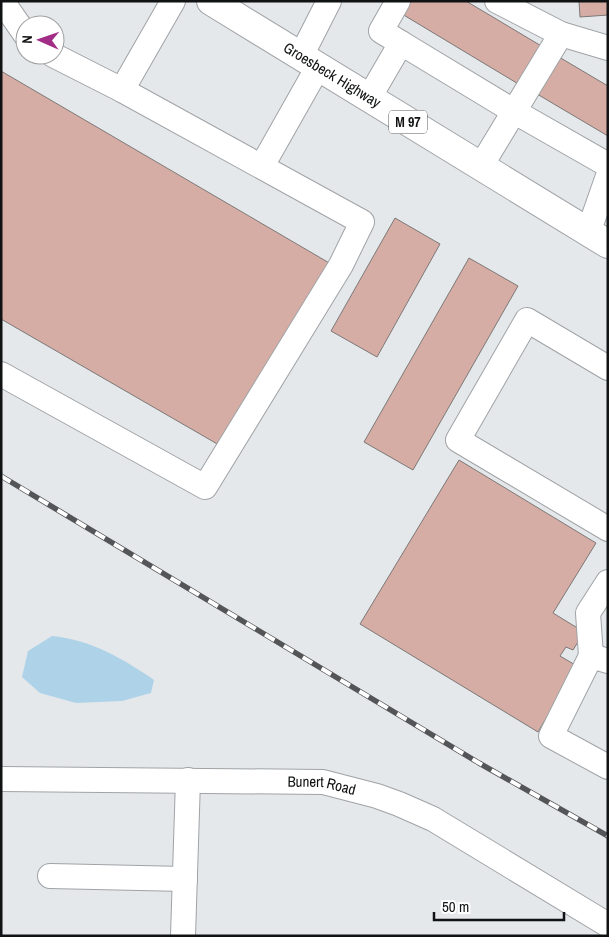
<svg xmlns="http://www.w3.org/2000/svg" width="609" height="937" font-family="'Archivo Narrow',sans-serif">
  <rect width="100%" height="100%" fill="#e5e8eb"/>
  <path fill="#aed3e8" d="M52 636C89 639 124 659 154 680L151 693 122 701 76 703 40 693 22 677 28 651Z"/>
  <path fill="#d5ada5" stroke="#7c7877" d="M403 1H466L543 47 520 85 397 11Z
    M579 1H608V15L580 17Z
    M559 57 608 86V136L537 94Z
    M1 71 331 264 219 445 1 319Z
    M395 218 440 244 377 357 331 331Z
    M469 258 518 286 413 470 364 442Z
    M459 460 596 543 553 613 584 632 573 650 566 647 560 656 577 666 538 732 360 624Z"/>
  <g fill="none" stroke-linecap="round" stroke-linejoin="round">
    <g stroke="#a0a3a6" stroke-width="26">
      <g id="minor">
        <path d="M2 1 25 34"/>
        <path d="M497 1 561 34 608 48"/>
        <path d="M401 43 515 112 608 165"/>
        <path d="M301 56 329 1"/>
        <path d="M122 90 173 1"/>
        <path d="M369 98 401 43 381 31 398 1"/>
        <path d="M262 166 318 67"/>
        <path d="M481 166 561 34"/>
        <path d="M588 233 608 176"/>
        <path d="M608 368 527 320 458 440 608 529"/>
        <path d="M1 374 205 487 341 265 362 222 122 90 53 55"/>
        <path d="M591 656 588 613 608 582"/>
        <path d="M608 661 591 656 551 736 608 767"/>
        <path id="s1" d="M1 779 323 782 377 796 399 804 433 819 608 925"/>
        <path d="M50 876 185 879"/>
        <path d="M183 936 188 780"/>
      </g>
    </g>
    <g stroke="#a0a3a6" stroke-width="30">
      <g id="major">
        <path id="s2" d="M211 1 608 244"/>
      </g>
    </g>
    <use href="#minor" stroke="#fff" stroke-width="24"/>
    <use href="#major" stroke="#fff" stroke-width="28"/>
    <g stroke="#545557" stroke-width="5.5">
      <path id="rail" d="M1 476 479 763 608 836"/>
    </g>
    <use href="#rail" stroke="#fff" stroke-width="4" stroke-dasharray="11" stroke-linecap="butt"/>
  </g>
  <g text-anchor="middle" stroke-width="4" stroke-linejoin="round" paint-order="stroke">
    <rect fill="#fff" stroke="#58595a" stroke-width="1" x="389" y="110.5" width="38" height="23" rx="4"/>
    <g font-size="14" font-weight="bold" fill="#111213">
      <text x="408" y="127">M 97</text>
    </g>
    <g font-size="15" fill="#111213" stroke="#fff">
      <text dy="5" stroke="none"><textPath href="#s2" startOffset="142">Groesbeck Highway</textPath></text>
      <text dy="5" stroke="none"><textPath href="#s1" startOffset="321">Bunert Road</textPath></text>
    </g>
  </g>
  <rect width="609" height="937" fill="none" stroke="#111213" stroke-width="5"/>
  <g transform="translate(40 40) rotate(272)"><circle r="24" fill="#ffffff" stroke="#a0a0a1"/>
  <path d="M0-4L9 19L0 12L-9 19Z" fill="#a22d87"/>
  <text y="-8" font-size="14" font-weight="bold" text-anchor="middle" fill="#111213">N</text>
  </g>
  <path d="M434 912v8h130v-8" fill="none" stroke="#111213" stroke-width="2.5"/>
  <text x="442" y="912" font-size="15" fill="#111213" stroke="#ffffff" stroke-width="4" paint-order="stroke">50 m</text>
</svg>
